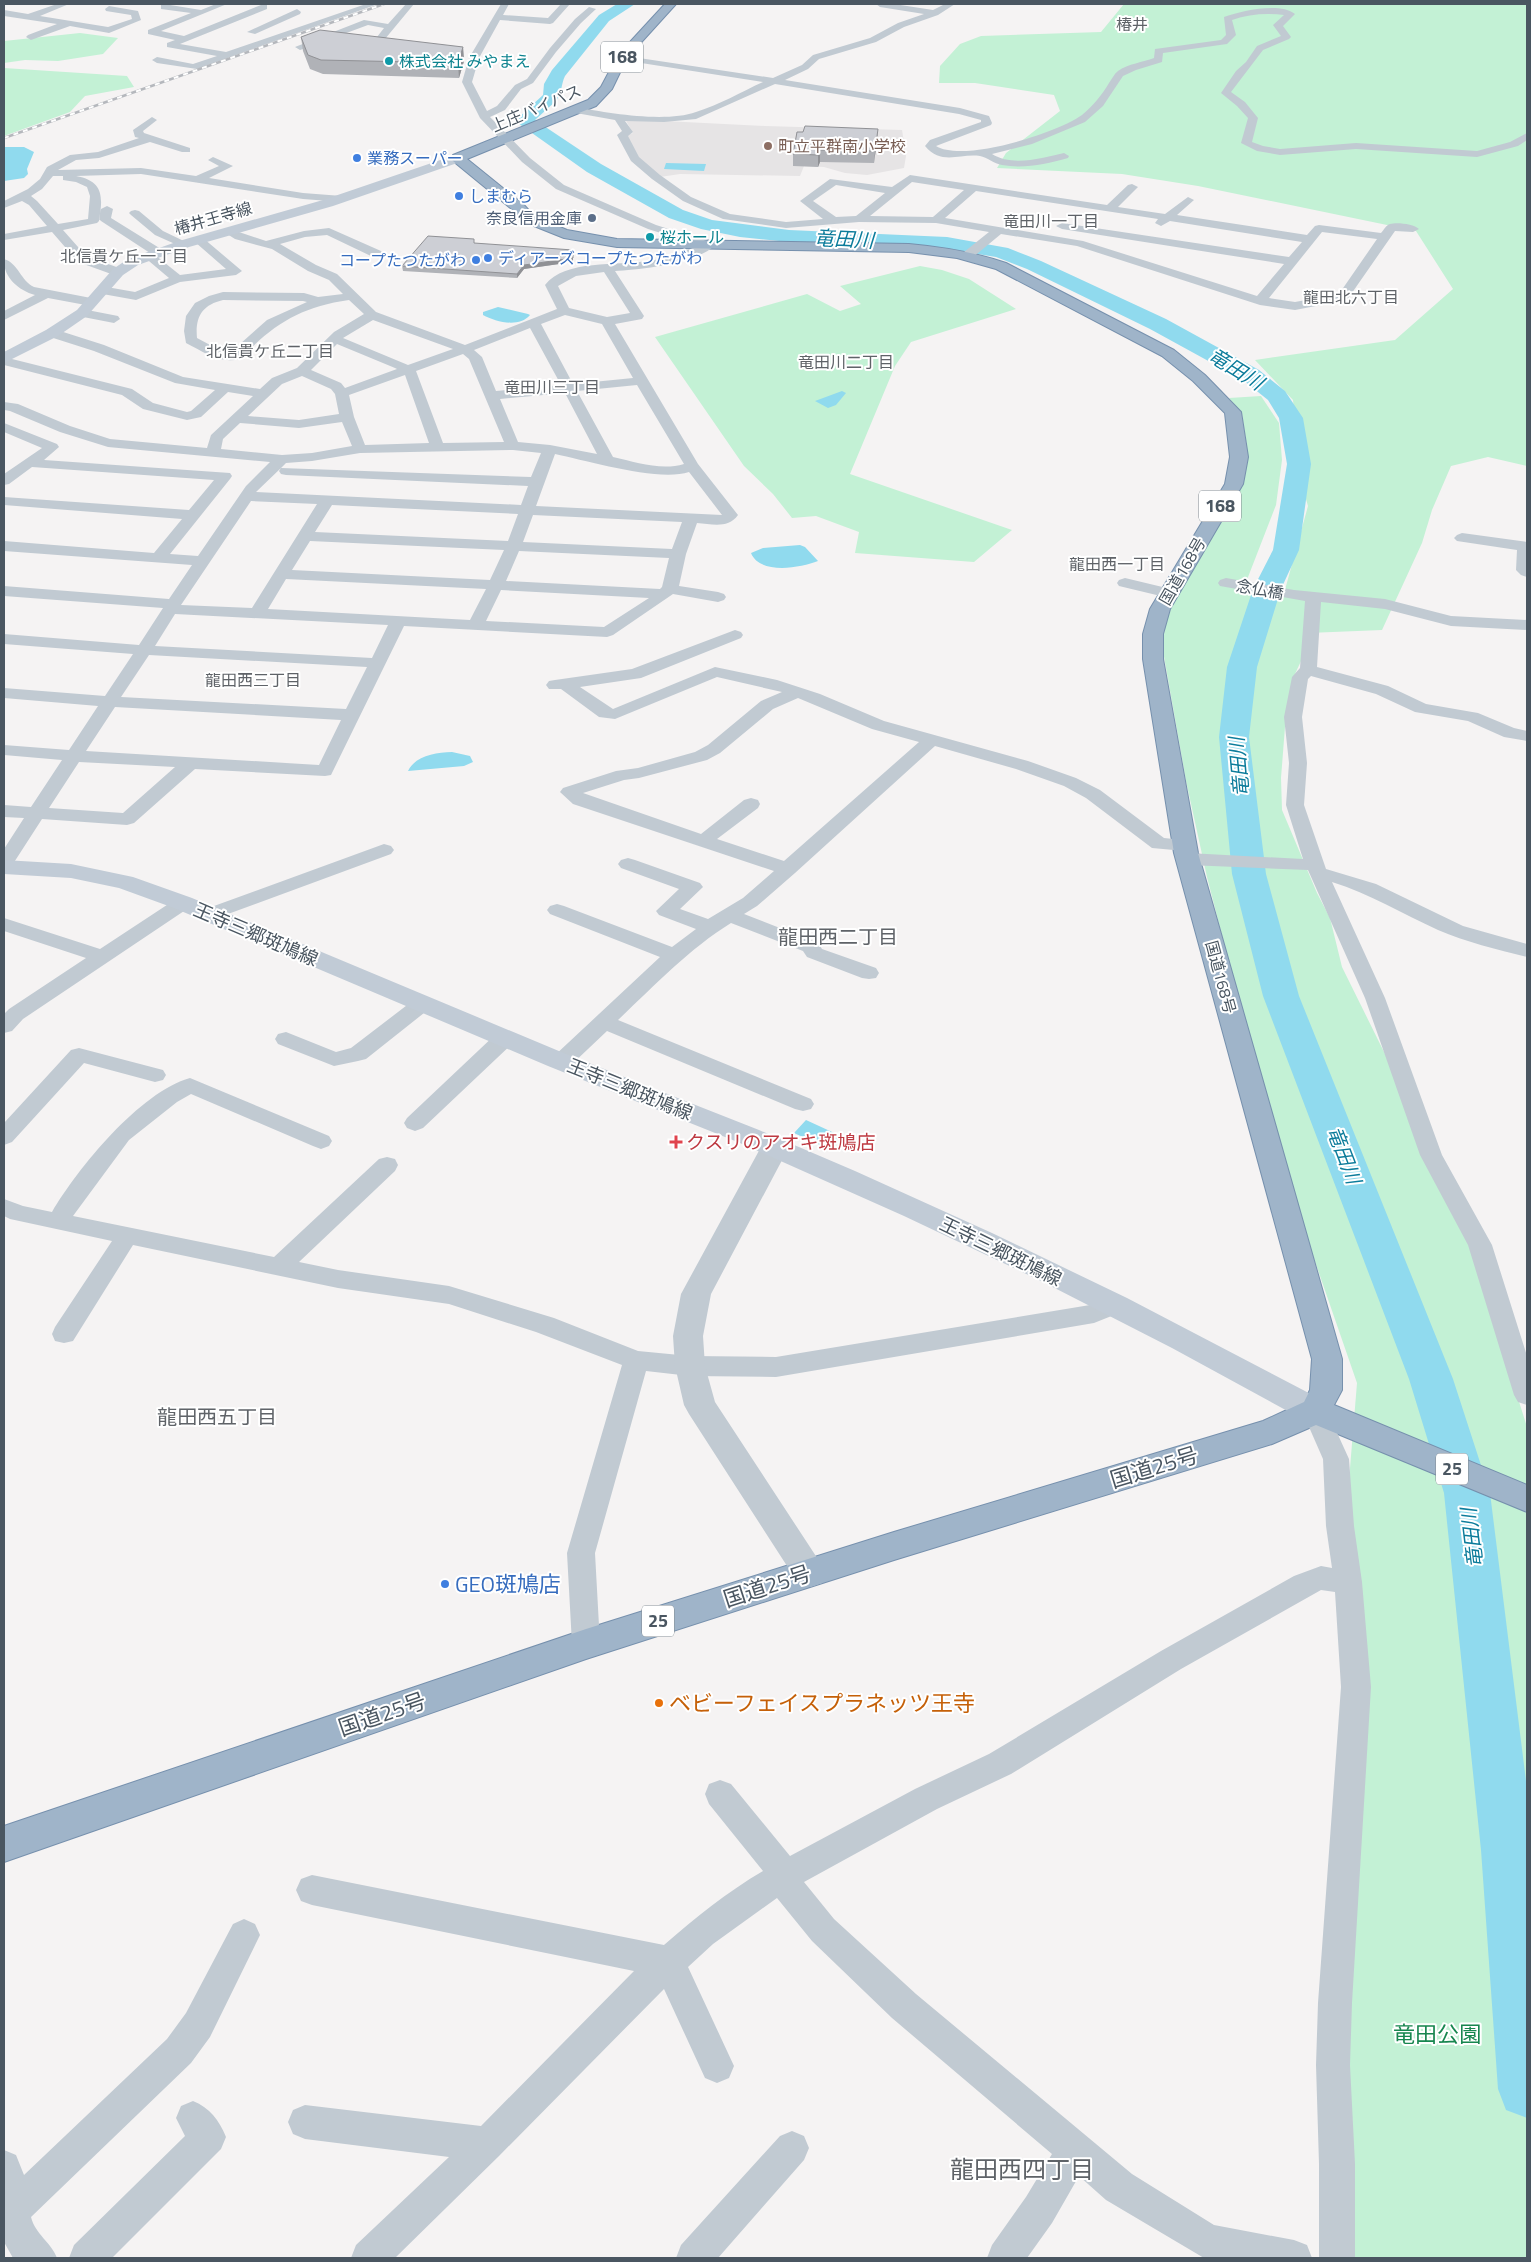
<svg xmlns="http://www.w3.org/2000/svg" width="1531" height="2262" font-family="'Titillium Web','Noto Sans JP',sans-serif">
  <rect width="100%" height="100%" fill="#f5f3f3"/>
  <path fill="#e6e4e5" d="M625 119 765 126 902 130 906 156 904 168 867 175 845 173 824 167 804 166 800 176 680 174 660 177 638 159 626 136 633 133Z"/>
  <path fill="#c3f1d5" d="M1124 4H1527V466L1488 457 1451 466 1432 510 1422 543 1382 630 1308 633V646L1295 674 1285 727 1281 778 1282 810 1317 893 1330 918 1342 967 1387 1058 1470 1247 1527 1427V2258H1349L1353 2133 1346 2033 1349 1514 1350 1468 1357 1383 1310 1247 1256 1068 1207 877 1186 781 1163 651 1165 620 1178 590 1236 498 1242 478 1247 447 1242 414 1229 398 1261 396 1279 423 1282 460 1276 505 1243 590 1283 597 1308 506 1300 479 1293 400 1255 360 1395 340 1453 289 1416 231 1198 186 1122 174 997 168 1006 153 1060 111 1054 95 975 83H939L940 66 960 44 981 36 1101 32Z
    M80 33 118 38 103 54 58 61 25 60 4 63V41Z
    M4 68 127 76 134 87 85 96 70 112 4 136Z
    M920 266 942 270 969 279 1016 309 911 342 895 366 850 474 1012 530 974 562 855 553 859 532 816 516 792 518 773 494 744 466 655 337 807 294 840 311 861 304 840 286Z"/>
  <path fill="#90daee" d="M4 147H24L34 152 27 169 28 174 24 178 4 181Z
    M666 163 706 164 704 171 664 169Z
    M498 307 528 314 530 315C519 328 496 322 483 315V312Z
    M842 391 846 393 836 405 828 408 815 401Z
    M800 545 805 547 818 561C800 568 760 575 751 553L763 548Z
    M452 752 470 756 473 762 464 766 408 771C416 755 435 753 452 752Z
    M806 1120 843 1137 831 1150 794 1133Z"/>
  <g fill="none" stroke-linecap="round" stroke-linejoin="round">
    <path fill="#90daee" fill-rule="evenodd" d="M617 4H635L609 21 565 76C561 84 562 93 557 100L535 120 601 164 683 210 712 220 789 230 947 237 1008 248 1041 261 1166 319 1259 370 1285 391 1303 418 1311 464 1299 550 1281 589 1257 667 1249 737 1266 874 1299 996 1453 1379 1490 1493 1527 1789V2118L1506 2110 1498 2089 1481 1850 1444 1493 1409 1379 1263 996 1232 874 1219 737 1227 667 1253 589 1273 550 1287 464 1279 418 1268 400 1243 380 1150 329 1027 269 996 257 947 249 789 242 740 237 701 229 669 218 587 172 515 121 543 95 544 84 552 70 599 15Z"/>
    <g stroke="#7690ad" stroke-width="2">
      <path id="trunk" d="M665 4H676L627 58 612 89 596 106 467 159 524 205 534 216 567 230 617 239 909 244C942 247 974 252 1006 263L1174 350 1205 375 1241 412 1248 457 1243 484 1170 609 1163 634V659L1198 853 1342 1359V1390L1334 1405 1527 1485V1512L1316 1425 1272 1444 894 1560 586 1659 4 1862V1826L586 1629 894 1532 1263 1421 1304 1402 1310 1390 1312 1359 1174 853 1143 659V634L1150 609 1225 484 1230 457 1225 413 1193 381 1162 356 996 269 957 258 909 252 617 247 564 238 524 222 514 211 453 161 451 158 453 155 588 100 601 87 618 55Z"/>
    </g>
    <path fill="#c1cad2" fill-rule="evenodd" d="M57 4H69L40 16 108 27 132 19 131 15 106 11 105 9 109 6 138 11 141 20 109 33 70 26 31 40 26 37 28 35 57 24 4 16V10L28 14Z
      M164 4 201 10 216 4H227L161 31 184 36 261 5H267V9L180 44 226 52 366 4H378L197 69 157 63 152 60 157 57 193 64 217 56 167 47V43L175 40 148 34V30L191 13 161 9V5Z
      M406 4H414L385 39 377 37 384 28 368 25 303 49 300 50 295 47 364 20 388 24Z
      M501 4H509L503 15 548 18 561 4H570L553 23 550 24 500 20 479 58 472 82 487 111 497 106 515 85 527 79 550 48 575 19 589 7 596 9 581 23 556 52 533 83 521 89 505 110 490 117 530 158 564 185 656 225 713 243 715 245C699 263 639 270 615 271L644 316 642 319 615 324 698 464 738 515C728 529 712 524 697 523L686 554 679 586 718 592 724 594 726 597 724 600 718 602 673 594 613 635 607 637 404 626 331 775 325 776 195 769 134 823 127 825 42 819 11 867 4 869V849L24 818 4 817V805L31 807 62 760 4 755V745L69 750 98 706 4 698V688L105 696 133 654 4 644V634L139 645 163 608 4 596V586L169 599 192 565 4 551V541L154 553 182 519 4 505V497L189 510 214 480 32 467 9 484 4 485V474L42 448 4 432V423L57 444 59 447 44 460 230 473 232 476 230 479 170 554 198 556 246 486 270 462 108 447 60 432 10 411 4 410V402L18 404 70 426 110 439 207 448 211 435 253 396 228 392 201 417 187 420 143 409 122 395 4 365V357L132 389 153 403 187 412 191 411 215 390 175 383 94 351 47 336 46 333 47 330H57L104 345 183 377 260 389 272 378 297 368 334 332 364 314 349 300C300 307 274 324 240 359 219 364 204 352 186 343L184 331 186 316 195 303 209 296 223 292 304 293 318 297 343 294 329 280 308 271 272 249 235 239 224 232 226 230 230 229 266 241 304 231 329 228 381 251 383 254 381 257H373L327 235 305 237 280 244 316 265 337 274 376 312 465 345 557 309 545 285C565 259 618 266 647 261 665 259 682 253 699 245L648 229 556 189 522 162 480 118 462 82 469 58ZM604 272 630 313 607 317 569 308 558 286 576 276ZM223 300 303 301 307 302 267 320 231 352 225 353 197 338C195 317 202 305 223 300ZM565 315 602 324 633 378 573 384 541 324ZM373 320 453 349 408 365 343 338ZM530 328 561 385 496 391 482 357 474 350ZM337 344 395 368 397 369 345 388 341 383 311 370ZM463 354 469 359 504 442 443 443 416 371ZM405 375 429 443 365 445 354 417 349 395ZM302 376 331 389 335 394 339 414 299 420 248 416 282 384ZM637 385 684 464C661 471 636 462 613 457L577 391ZM565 393 597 454 550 445 518 442 500 399ZM342 422 352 446 312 453 282 455 221 449 223 439 240 423 299 428ZM513 450 541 453 531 477 281 468 286 463 312 461 360 453ZM555 454C589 461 658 482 689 472L722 515 536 506ZM281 468 279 471 281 474 286 475 528 486 521 505 256 492ZM251 501 317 504 252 608 181 605ZM332 505 518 514 508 541 315 532ZM533 515 682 522 672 549 523 542ZM310 541 504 550 490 580 292 570ZM519 551 669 558 662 587 660 589 506 581ZM286 579 486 589 470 620 268 609ZM501 590 649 598 604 627 486 621ZM175 614 388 625 372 658 155 646ZM149 655 367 667 346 709 121 697ZM115 707 341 720 319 765 86 751ZM79 762 175 767 123 813 49 808Z
      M876 4H894L933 10 945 4H955L938 15 904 27 876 42 819 59 808 69 785 80 960 108 989 116 992 123 991 125 936 146C963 163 1057 133 1082 115 1092 107 1102 95 1109 83 1112 79 1114 74 1118 71 1128 64 1143 62 1154 58L1155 49 1221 40 1226 35 1224 17C1241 11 1280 2 1295 14L1283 26 1291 37 1289 39 1263 50 1231 92 1245 102 1258 118 1252 142 1263 146 1280 149 1356 143 1477 151 1510 142 1527 133V140L1518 146 1477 157 1356 149 1280 155 1257 151 1241 143 1248 118 1237 106 1221 93 1236 71 1246 62 1257 46 1281 36 1273 25 1284 15C1266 13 1249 14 1232 20L1236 35 1227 44 1163 53 1162 62 1136 70 1123 76 1103 106 1085 122 1032 144 992 154C1013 167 1042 158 1064 153L1069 156 1068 158C1046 164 1024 169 1002 165 994 164 987 157 980 156 960 153 942 166 925 146L930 140 981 122V120L959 114 775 84 696 119 664 122 625 121 633 132 628 136 639 157 660 175 691 197 730 214 786 222 823 219 800 201 830 179 892 187 910 175 1107 205 1128 185 1132 184 1138 187 1118 207 1165 214 1188 197 1194 200 1177 215 1307 235 1315 226 1319 225 1381 233C1384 230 1386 225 1390 224 1397 222 1414 224 1419 229L1413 232 1395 231 1347 300 1295 310 1260 305 1077 246 1001 234 972 258 968 259 962 255 964 252 989 232 936 223 859 222 786 228 723 219 683 201 652 179 631 161 617 135 622 131 615 120 576 113 571 110 576 107C607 113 665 123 696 112 719 105 741 92 763 82L622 60 619 59V55L773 78 802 65 813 55 870 38 898 23 924 14 880 7ZM912 182 964 190 933 217 870 216ZM836 185 885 193 856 216 836 217 813 201ZM976 191 1158 219 1155 223 1161 226 1170 221 1302 242 1289 257 1062 223 1056 226 1062 229 1284 264 1257 296 1083 241 945 218ZM1322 232 1377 239 1339 294 1295 302 1269 298Z
      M297 9 301 12 300 14 255 34 247 32Z
      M152 117 157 120 143 131 144 133 190 148V152H182L150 142 99 158 76 160 58 170 141 168 196 176 219 166 208 160 213 157 233 166 209 178 303 193 342 196 348 199 342 202 303 199 141 174 76 176C104 181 103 197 99 221L97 223 63 230 86 256 122 269 124 272 122 275H114L78 262 52 232 4 240V234L47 226 29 205 22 201 4 208V201L28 189 40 179 47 167 70 155 98 152 139 138 135 137 133 130ZM53 176H63V180L76 182 87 187 90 196 88 219 58 224 37 201 31 196 42 189Z
      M107 206 113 209 111 218 161 249 163 252 161 255H155L180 275 226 269 195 242 193 240 195 238H203L242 271 236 275 180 282 136 300 97 293 95 290 101 286 135 292 169 278 143 256 150 253 101 221 99 219 101 209Z
      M135 210 139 211 163 231 190 244 184 248 155 235 131 215 129 213 131 211Z
      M4 259C18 263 21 281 34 287L91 298 97 302 91 306 48 298 4 320V311L35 295C18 290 3 277 4 259Z
      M82 309 118 316 120 319 114 323 78 316 76 313 78 310Z
      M1462 533 1527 542V577L1521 575 1516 570 1517 550 1457 541 1454 538 1457 535Z
      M1125 578 1175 590 1177 593 1175 596 1169 598 1119 586 1117 583 1119 580Z
      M1226 578 1294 590 1385 599 1451 616 1527 620V630L1451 626 1385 609 1321 602 1317 667 1388 686 1426 704 1478 713 1514 728 1527 731V741L1504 737 1468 721 1415 712 1376 694 1311 676 1308 679 1302 717 1307 763 1304 805 1326 869 1376 884 1463 926 1527 944V957C1498 950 1466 942 1438 930 1403 914 1370 894 1332 882L1385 998 1442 1155 1492 1245 1527 1356V1405L1518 1402 1514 1395 1468 1245 1420 1155 1365 998 1308 870 1188 865 1181 863 1178 859 1181 855 1188 853 1303 859 1286 805 1289 763 1284 717 1292 677 1300 668 1305 601 1220 586 1218 583 1220 580Z
      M735 630 741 632 743 635 741 638 641 678 580 687 613 709 715 667 777 680 820 694 884 721 1028 761 1076 778 1100 790 1164 838 1192 841 1195 845 1192 849 1185 851 1152 848 1086 798 1064 786 1016 769 935 746 795 873 757 906 744 914 818 943 822 949 876 968 879 973 876 978 869 979 862 978 807 957 803 951 731 923C689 949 654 986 618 1020L811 1099 814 1104 811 1109 803 1111 795 1109 607 1031 569 1067 561 1069 553 1067 550 1062 553 1057 660 957 550 914 547 910 550 906 557 904 564 906 672 947 696 929 659 915 656 911 679 889 621 868 618 864 621 860 628 858 635 860 700 883 703 887 680 909 708 919 743 898 774 871 573 804 560 792 563 788 616 771 638 768 695 752 708 745 761 701 782 692 717 677 615 719 599 717 561 689H549L546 685 549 681 555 680 632 669ZM798 698 872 729 919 742 784 861 717 839 758 808 760 804 758 800 751 798 744 800 701 834 583 793 624 780 639 778 707 760 720 753 773 709Z
      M384 844 391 846 394 850 391 854 217 918 210 920 203 918 200 914 203 910Z
      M183 897 190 899 193 903 190 907 23 1019 12 1031 4 1033V1014L9 1009 86 958 4 931V918L100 949 176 899Z
      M422 997 429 999 432 1004 429 1009 366 1059 358 1061 334 1066 278 1044 275 1039 278 1034 286 1032 336 1052 351 1048 415 999Z
      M505 1031 513 1033 516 1038 513 1043 423 1128 415 1131 407 1128 404 1123 407 1118 497 1033Z
      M79 1048 163 1070 166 1075 163 1080 155 1082 84 1063 12 1142 4 1145V1123L71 1050Z
      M190 1078 329 1136 332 1141 329 1146 321 1149 313 1146 191 1094 177 1102 129 1140 73 1216 274 1257 379 1159 387 1157 395 1159 398 1165 395 1171 299 1262 338 1270 449 1286 554 1318 638 1351 690 1356 776 1357 1090 1305 1115 1296 1124 1299 1127 1305 1124 1311 1094 1323 776 1377 690 1376 646 1371 595 1553 600 1644 596 1653 586 1657 576 1653 572 1644 567 1553 622 1365 536 1332 449 1304 338 1288 133 1245 73 1341 64 1343 55 1341 52 1334 55 1327 112 1241 10 1219 4 1216V1199L23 1206 52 1212C78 1168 140 1092 190 1078Z
      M1315 1401 1324 1404 1349 1459 1354 1526 1362 1582 1371 1687 1352 2003 1350 2065 1355 2164V2258H1319V2164L1316 2065 1318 2003 1341 1687 1335 1592 1321 1590 1181 1669 1011 1774 937 1809 804 1882 834 1919 916 1994 1132 2174 1214 2225 1294 2240 1307 2245 1312 2258H1204L1106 2200 1079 2176 1052 2223 1027 2258H987L992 2245 1026 2197 1052 2154 892 2018 812 1941 777 1898 713 1944 688 1967 734 2066 729 2078 717 2083 705 2078 664 1989 499 2156 395 2258H351L356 2245 449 2157 305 2139 293 2134 288 2122 293 2110 305 2105 481 2126 634 1971 312 1905 301 1901 296 1890 301 1879 312 1875 664 1945C695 1918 727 1892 763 1871L709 1804 705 1794 709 1784 720 1780 731 1784 790 1856 915 1789 989 1754 1161 1651 1294 1576 1321 1566 1332 1568 1326 1526 1323 1459 1302 1411 1306 1404Z
      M244 1919 255 1924 260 1935 210 2037 191 2063 31 2217C35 2234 51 2242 57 2258H13L4 2242V2150L16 2155 24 2175 167 2039 186 2013 233 1924Z
      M193 2101C210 2108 219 2120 226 2137L221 2149 112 2258H69L74 2245 185 2136 176 2118 181 2106Z
      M792 2131 804 2136 809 2148 804 2160 718 2258H676L681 2245 780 2136Z"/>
    <path fill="#c1cad2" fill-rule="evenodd" d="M775 1137 785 1140 789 1147 711 1294 703 1336 705 1366 715 1402 827 1573 822 1583 810 1587 798 1583 689 1414 684 1405 675 1366 673 1336 681 1294 761 1147 765 1140Z"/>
    <path fill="#c1cbd6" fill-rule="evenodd" d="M458 154 463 155 465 158 463 161 333 206 189 247 138 265 123 275 87 316 58 336 4 363V352L46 330 77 310 113 269 128 259 179 241 323 200Z
      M4 860 71 864 133 877 192 898 566 1054 759 1130 855 1171 992 1233 1127 1298 1326 1402 1331 1411 1326 1420 1315 1423 1304 1420 1172 1348 1039 1280 904 1216 740 1143 548 1066 174 908 119 888 71 878 4 874Z"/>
    <use href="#trunk" fill="#9fb4c9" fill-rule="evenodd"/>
    <g stroke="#b5b8bd" stroke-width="2.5">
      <path id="rail" d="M4 138 384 4"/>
    </g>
    <use href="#rail" stroke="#fff" stroke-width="2" stroke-dasharray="5" stroke-linecap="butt"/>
  </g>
  <path fill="#b0b2b7" d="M301 37 463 47 464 61 459 78 323 74 310 69 303 51Z
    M797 132 877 141 874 163 820 162 818 167 793 166V154Z
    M573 250V262L524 269 517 278 403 271 402 266Z"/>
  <path fill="#909195" d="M463 47 464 61 459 78 458 63Z
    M878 129 877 141 874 163 875 151Z
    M820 150V162L818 167V155Z
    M573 258V262L524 269 517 278V274L524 265Z"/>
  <path fill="#cdcfd5" stroke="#909195" d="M320 30 463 47 458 63 321 60 308 55 301 37Z
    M805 126 878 129 875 151 820 150 818 155 793 154 797 132H803Z
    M428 236 474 239V243L573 250V258L524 265 517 274 402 266Z"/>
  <g fill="#0f9aa8" stroke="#fff" stroke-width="2">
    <circle cx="389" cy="61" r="5"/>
    <circle cx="650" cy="237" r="5"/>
  </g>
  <circle fill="#8d6e63" stroke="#fff" stroke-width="2" cx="768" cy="146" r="5"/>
  <g fill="#3f7fe0" stroke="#fff" stroke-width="2">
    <circle cx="357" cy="158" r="5"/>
    <circle cx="459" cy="196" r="5"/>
    <circle cx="488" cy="258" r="5"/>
    <circle cx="476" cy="260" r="5"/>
    <circle cx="445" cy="1584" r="5"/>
  </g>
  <circle fill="#5c6f8a" stroke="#fff" stroke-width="2" cx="592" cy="218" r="5"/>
  <path fill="#e0444e" stroke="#fff" stroke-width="2" d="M673.5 1134.5h5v5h5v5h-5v5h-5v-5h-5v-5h5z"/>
  <circle fill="#e8710a" stroke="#fff" stroke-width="2" cx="659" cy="1703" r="5"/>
  <g text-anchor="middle" stroke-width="4" stroke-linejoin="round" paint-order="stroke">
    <g font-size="16" fill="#5f6368" stroke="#fff">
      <text x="1132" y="30">椿井</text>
      <text x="1051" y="227">竜田川一丁目</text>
      <text x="124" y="262">北信貴ケ丘一丁目</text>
      <text x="1351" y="303">龍田北六丁目</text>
      <text x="270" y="357">北信貴ケ丘二丁目</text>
      <text x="846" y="368">竜田川二丁目</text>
      <text x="552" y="393">竜田川三丁目</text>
      <text x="1117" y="570">龍田西一丁目</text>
      <text x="253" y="686">龍田西三丁目</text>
    </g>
    <g font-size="16" fill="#0d838f" stroke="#fff" text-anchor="start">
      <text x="399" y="67">株式会社 みやまえ</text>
      <text x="660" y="243">桜ホール</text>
    </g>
    <g font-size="16" fill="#4a5661" stroke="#fff">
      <text transform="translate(536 108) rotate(-23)" y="6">上庄バイパス</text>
      <text transform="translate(213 218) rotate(-16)" y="6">椿井王寺線</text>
      <text transform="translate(1182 571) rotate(-60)" y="6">国道168号</text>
      <text transform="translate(1260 589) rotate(10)" y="6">念仏橋</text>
      <text transform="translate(1221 977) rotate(75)" y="6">国道168号</text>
    </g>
    <g font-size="16" fill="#785e54" stroke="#fff" text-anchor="start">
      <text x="778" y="152">町立平群南小学校</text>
    </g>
    <g font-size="16" fill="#366cbe" stroke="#fff" text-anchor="start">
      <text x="367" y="164">業務スーパー</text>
      <text x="469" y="202">しまむら</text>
      <text x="498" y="264">ディアーズコープたつたがわ</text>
      <text x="466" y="266" text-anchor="end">コープたつたがわ</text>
    </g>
    <g font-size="16" fill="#4e5e75" stroke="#fff" text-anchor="end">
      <text x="582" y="224">奈良信用金庫</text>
    </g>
    <g fill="#fff" stroke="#808990" stroke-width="1">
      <rect x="601" y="41.5" width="42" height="31" rx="4"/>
      <rect x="1199" y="490.5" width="42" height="31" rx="4"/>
      <rect x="1436" y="1453.5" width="32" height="31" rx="4"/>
      <rect x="642" y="1605.5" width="32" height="31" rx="4"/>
    </g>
    <g font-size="18" font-weight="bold" fill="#4a5661">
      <text x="622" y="63">168</text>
      <text x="1220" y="512">168</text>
      <text x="1452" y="1475">25</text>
      <text x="658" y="1627">25</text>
    </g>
    <g font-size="19" fill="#4a5661" stroke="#fff">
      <text transform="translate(256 934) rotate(23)" y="7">王寺三郷斑鳩線</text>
      <text transform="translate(630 1089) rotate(22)" y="7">王寺三郷斑鳩線</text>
      <text transform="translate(1001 1251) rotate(26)" y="7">王寺三郷斑鳩線</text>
    </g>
    <g font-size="19" fill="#be3a42" stroke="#fff" text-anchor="start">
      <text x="686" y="1149">クスリのアオキ斑鳩店</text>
    </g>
    <g font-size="20" font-style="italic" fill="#0c7c9b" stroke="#fff">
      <text transform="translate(844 239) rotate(3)" y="7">竜田川</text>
      <text transform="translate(1236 369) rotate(32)" y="7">竜田川</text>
      <text transform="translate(1239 767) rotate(-95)" y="7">竜田川</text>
      <text transform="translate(1344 1155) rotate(69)" y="7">竜田川</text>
      <text transform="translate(1472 1538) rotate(-97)" y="7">竜田川</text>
    </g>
    <g font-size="20" fill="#5f6368" stroke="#fff">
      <text x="838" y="944">龍田西二丁目</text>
      <text x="217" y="1424">龍田西五丁目</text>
    </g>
    <g font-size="22" fill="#4a5661" stroke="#fff">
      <text transform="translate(1154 1467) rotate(-17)" y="8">国道25号</text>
      <text transform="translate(767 1586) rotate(-18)" y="8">国道25号</text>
      <text transform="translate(382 1714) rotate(-19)" y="8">国道25号</text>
    </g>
    <g font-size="22" fill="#366cbe" stroke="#fff" text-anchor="start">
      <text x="455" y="1592">GEO斑鳩店</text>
    </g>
    <g font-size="22" fill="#c56008" stroke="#fff" text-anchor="start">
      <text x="669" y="1711">ベビーフェイスプラネッツ王寺</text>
    </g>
    <g font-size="22" fill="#17864f" stroke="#fff">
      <text x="1437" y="2042">竜田公園</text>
    </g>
    <g font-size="24" fill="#5f6368" stroke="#fff">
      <text x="1022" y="2178">龍田西四丁目</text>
    </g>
  </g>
  <rect width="1531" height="2262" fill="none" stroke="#4a5661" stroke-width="10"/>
</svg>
